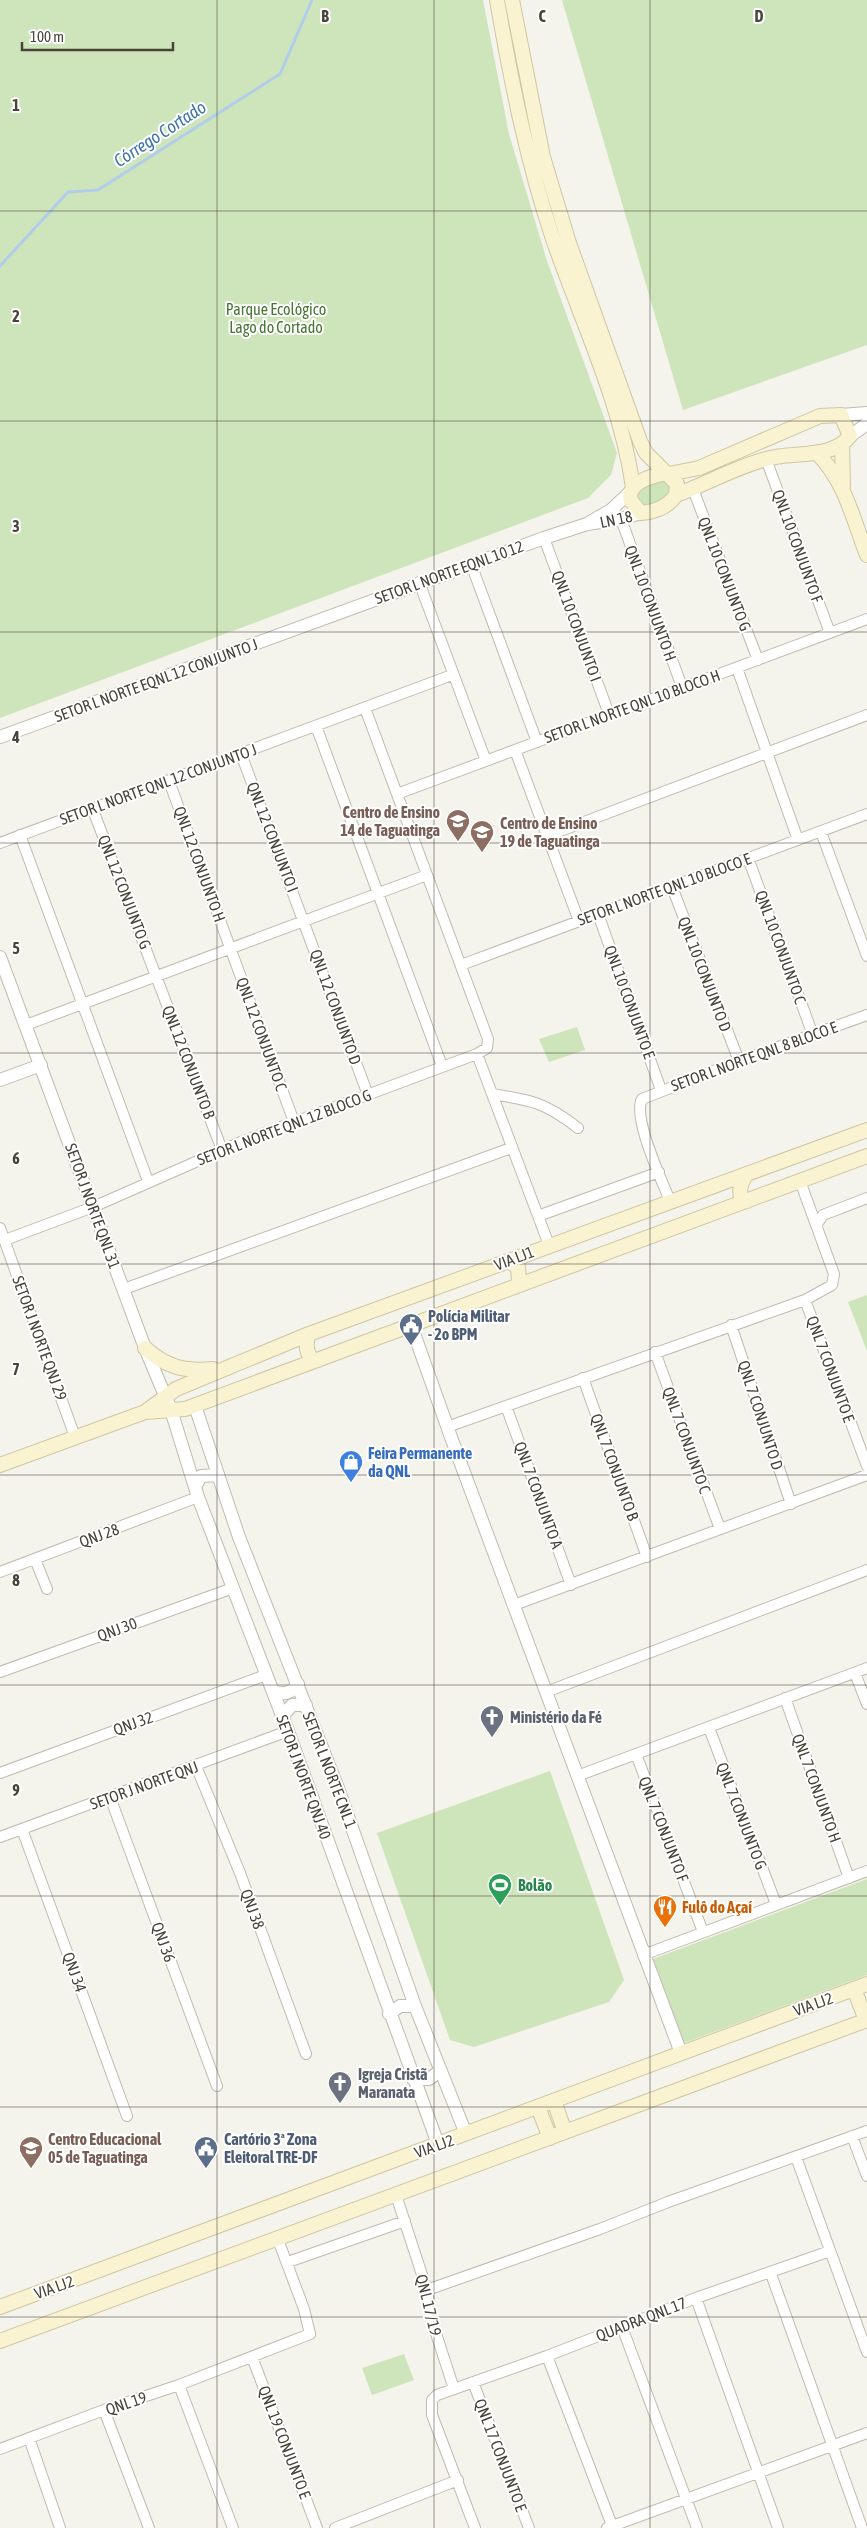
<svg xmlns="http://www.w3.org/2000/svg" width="867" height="2528" font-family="'Asap Condensed',sans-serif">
  <rect width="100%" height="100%" fill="#f4f3ec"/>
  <path fill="#cee4ba" d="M0 0H483L509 134 547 261 617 453 611 475 588 498 0 718Z
    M562 0H867V345L683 410Z
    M667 480 673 490 661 502 639 506 634 493 653 481Z
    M577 1027 585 1050 549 1062 539 1039Z
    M867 1295V1351L848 1302Z
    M550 1771 624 1980 609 2002 474 2047 450 2040 377 1833Z
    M867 1879V1975L684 2043 653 1959Z
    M404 2354 414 2380 372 2395 362 2368Z"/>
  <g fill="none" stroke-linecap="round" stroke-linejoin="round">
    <path stroke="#b0ceea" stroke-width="3" d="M0 266 68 192 98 190 280 74 312 0"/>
    <g stroke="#bfbbaf" stroke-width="12">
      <path id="minor" d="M766 459 830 633
        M693 489 758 660
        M621 519 682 687
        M544 538 609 714
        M471 564 537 742
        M419 582 486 761
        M737 668 798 840
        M316 726 442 1066
        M515 750 579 921
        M241 754 368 1095
        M169 781 294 1122
        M397 794 867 619
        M93 810 222 1150
        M821 832 867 956
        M20 835 148 1181
        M547 836 867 715
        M0 843 452 675
        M748 858 813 1035
        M672 887 739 1061
        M598 914 661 1090
        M461 965 867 814
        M26 1025 427 875
        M477 1054 549 1245
        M492 1094C532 1100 546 1103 578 1128
        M670 1201C662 1181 632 1117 642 1099L739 1061 867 1015
        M538 1216 659 1172
        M817 1224 823 1215 867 1198
        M0 1228 75 1437
        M5 1240 93 1207 241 1142 477 1054 487 1048 488 1039 365 708
        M124 1289 511 1148
        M805 1300 867 1466
        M731 1325 791 1504
        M655 1352 720 1529
        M583 1378 647 1557
        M506 1406 571 1585
        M447 1427 805 1300 832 1285 834 1274 800 1181
        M35 1559 47 1589
        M0 1572 198 1497
        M514 1605 867 1475
        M0 1672 233 1588
        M855 1673 867 1704
        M546 1692 867 1570
        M785 1698 849 1878
        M709 1728 776 1904
        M636 1754 703 1932
        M196 1766 240 1873 306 2054
        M0 1773 266 1675
        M577 1776 867 1668
        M110 1797 217 2086
        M22 1829 127 2116
        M0 1837 288 1731
        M643 1955 867 1871
        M852 2136 867 2176
        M796 2157 867 2352
        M396 2195 427 2290 431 2318 454 2389
        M288 2262 405 2221
        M771 2274 862 2528
        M427 2290 600 2229 668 2202 867 2131
        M696 2298 778 2528
        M622 2327 697 2528
        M547 2356 613 2528
        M252 2357 317 2528
        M473 2382 529 2528
        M179 2385 233 2528
        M104 2410 149 2528
        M29 2438 60 2528
        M0 2449 104 2410 179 2385 310 2334 304 2309 277 2237
        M335 2528 458 2480
        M475 2528 432 2415V2400L437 2395 547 2356 696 2298 830 2251
        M607 2528 867 2433"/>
    </g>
    <g stroke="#bfbbaf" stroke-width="14">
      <path id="tertiary" d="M841 415 867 413
        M850 436 867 424
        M590 522 611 510 631 491
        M0 737 544 538 587 524 621 519 641 513
        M0 957 145 1348 171 1410 198 1497 288 1731 438 2144
        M0 1080 41 1065
        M411 1325 452 1440 681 2053
        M195 1406 239 1537 338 1788 415 2006 466 2134
        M195 1487 201 1476 218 1475
        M272 1690C282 1696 291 1694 298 1684
        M282 1717 292 1705H306
        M389 2014 400 2006H415
        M413 2079H429L440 2071"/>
    </g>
    <g stroke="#cfc7a1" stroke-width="16">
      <path id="secondary" d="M497 0C511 81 527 161 553 239 582 323 620 399 633 487
        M512 0 543 157 569 243 640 441 646 453 666 473
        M842 444 843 486
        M817 453C845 481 853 519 867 555
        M669 474 699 468 820 416 841 415 850 436C831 460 792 451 766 459 736 467 706 484 676 495 668 507 655 512 641 513L631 501 630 495C633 480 653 476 666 473L677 484 676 495
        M746 1175C741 1183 739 1188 741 1198L747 1201
        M508 1261 518 1267 519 1282 515 1287
        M309 1334C305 1344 306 1352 312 1360H318
        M145 1348C166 1367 185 1372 213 1369
        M145 1412 176 1389 309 1334 867 1130
        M0 1465 145 1412 185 1409 867 1156
        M854 1989 866 2020
        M554 2101 565 2132
        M538 2107 550 2138
        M0 2307 867 1984
        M0 2341 867 2020"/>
    </g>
    <use href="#minor" stroke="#fff" stroke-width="10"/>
    <use href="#tertiary" stroke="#fff" stroke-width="12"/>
    <use href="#secondary" stroke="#faf3d1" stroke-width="14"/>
  </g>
  <path fill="none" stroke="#48443a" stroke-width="1" stroke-opacity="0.55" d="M217 0V2528M434 0V2528M650 0V2528M0 211H867M0 421H867M0 632H867M0 843H867M0 1053H867M0 1264H867M0 1475H867M0 1685H867M0 1896H867M0 2107H867M0 2317H867"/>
  <defs>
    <g id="school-pin" transform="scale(1.25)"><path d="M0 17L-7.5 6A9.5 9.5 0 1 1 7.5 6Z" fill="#8d6e63" stroke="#fff"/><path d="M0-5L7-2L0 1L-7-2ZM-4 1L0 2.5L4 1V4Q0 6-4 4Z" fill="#fff"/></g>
    <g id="civic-pin" transform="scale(1.25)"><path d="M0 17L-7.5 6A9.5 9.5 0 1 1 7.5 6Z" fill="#5c6f8a" stroke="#fff"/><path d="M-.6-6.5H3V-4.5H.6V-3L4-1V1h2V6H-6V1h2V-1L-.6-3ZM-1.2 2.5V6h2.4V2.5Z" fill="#fff"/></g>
    <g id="shop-pin" transform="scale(1.25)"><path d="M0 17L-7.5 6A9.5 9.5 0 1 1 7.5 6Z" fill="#3f7fe0" stroke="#fff"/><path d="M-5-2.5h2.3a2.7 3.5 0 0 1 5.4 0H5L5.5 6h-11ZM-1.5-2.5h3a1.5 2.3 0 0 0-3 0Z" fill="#fff"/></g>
    <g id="church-pin" transform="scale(1.25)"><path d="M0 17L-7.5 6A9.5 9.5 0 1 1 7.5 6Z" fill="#6b7280" stroke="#fff"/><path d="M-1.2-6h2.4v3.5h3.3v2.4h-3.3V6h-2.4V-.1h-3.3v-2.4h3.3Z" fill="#fff"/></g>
    <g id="stadium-pin" transform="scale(1.25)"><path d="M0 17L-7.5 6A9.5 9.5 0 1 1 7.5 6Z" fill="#2e9e5b" stroke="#fff"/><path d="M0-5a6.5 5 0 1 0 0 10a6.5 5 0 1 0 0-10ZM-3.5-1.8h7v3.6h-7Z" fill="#fff"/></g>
    <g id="restaurant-pin" transform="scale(1.25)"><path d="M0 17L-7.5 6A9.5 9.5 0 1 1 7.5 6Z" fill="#e8710a" stroke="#fff"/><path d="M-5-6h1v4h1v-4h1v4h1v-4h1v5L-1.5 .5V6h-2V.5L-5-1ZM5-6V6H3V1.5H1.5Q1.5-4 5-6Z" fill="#fff"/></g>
  </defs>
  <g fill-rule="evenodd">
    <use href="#school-pin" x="458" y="821"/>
    <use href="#school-pin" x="482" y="832"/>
    <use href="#civic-pin" x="411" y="1325"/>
    <use href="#shop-pin" x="351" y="1462"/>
    <use href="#church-pin" x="492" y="1717"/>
    <use href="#stadium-pin" x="500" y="1885"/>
    <use href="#restaurant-pin" x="665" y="1907"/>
    <use href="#church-pin" x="340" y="2083"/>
    <use href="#school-pin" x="31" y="2148"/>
    <use href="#civic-pin" x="206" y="2148"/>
  </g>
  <g text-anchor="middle" stroke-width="4" stroke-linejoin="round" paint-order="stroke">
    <g font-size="16" fill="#477533" stroke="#fff">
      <text x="276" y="315">Parque Ecológico<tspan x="276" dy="18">Lago do Cortado</tspan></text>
    </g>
    <g font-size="16" fill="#48443a" stroke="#fff">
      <text transform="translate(616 519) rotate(-12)" y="6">LN 18</text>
      <text transform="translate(798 546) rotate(70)" y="6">QNL 10 CONJUNTO F</text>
      <text transform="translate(449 572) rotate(-20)" y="6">SETOR L NORTE EQNL 10 12</text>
      <text transform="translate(725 574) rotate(69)" y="6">QNL 10 CONJUNTO G</text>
      <text transform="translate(651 603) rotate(70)" y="6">QNL 10 CONJUNTO H</text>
      <text transform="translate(577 626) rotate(70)" y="6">QNL 10 CONJUNTO I</text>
      <text transform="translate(156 680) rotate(-20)" y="6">SETOR L NORTE EQNL 12 CONJUNTO J</text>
      <text transform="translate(632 706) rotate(-20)" y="6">SETOR L NORTE QNL 10 BLOCO H</text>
      <text transform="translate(158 784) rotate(-20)" y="6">SETOR L NORTE QNL 12 CONJUNTO J</text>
      <text transform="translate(273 837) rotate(69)" y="6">QNL 12 CONJUNTO I</text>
      <text transform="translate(200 864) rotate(70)" y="6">QNL 12 CONJUNTO H</text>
      <text transform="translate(664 889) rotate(-20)" y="6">SETOR L NORTE QNL 10 BLOCO E</text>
      <text transform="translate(125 892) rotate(69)" y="6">QNL 12 CONJUNTO G</text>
      <text transform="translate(781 947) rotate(70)" y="6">QNL 10 CONJUNTO C</text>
      <text transform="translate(705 974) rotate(69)" y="6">QNL 10 CONJUNTO D</text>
      <text transform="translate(630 1002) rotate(70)" y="6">QNL 10 CONJUNTO E</text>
      <text transform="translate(336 1007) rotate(70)" y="6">QNL 12 CONJUNTO D</text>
      <text transform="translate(262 1034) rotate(70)" y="6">QNL 12 CONJUNTO C</text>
      <text transform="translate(754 1056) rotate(-20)" y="6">SETOR L NORTE QNL 8 BLOCO E</text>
      <text transform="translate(189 1062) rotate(69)" y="6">QNL 12 CONJUNTO B</text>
      <text transform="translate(284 1127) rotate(-21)" y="6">SETOR L NORTE QNL 12 BLOCO G</text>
      <text transform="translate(93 1206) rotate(70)" y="6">SETOR J NORTE QNL 31</text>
      <text transform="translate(514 1258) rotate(-21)" y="6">VIA LJ1</text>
      <text transform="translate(40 1338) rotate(70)" y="6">SETOR J NORTE QNJ 29</text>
      <text transform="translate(831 1369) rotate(70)" y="6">QNL 7 CONJUNTO E</text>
      <text transform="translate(761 1415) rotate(72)" y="6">QNL 7 CONJUNTO D</text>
      <text transform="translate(687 1440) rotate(70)" y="6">QNL 7 CONJUNTO C</text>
      <text transform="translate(615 1467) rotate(70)" y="6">QNL 7 CONJUNTO B</text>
      <text transform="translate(539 1495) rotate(70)" y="6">QNL 7 CONJUNTO A</text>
      <text transform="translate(99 1535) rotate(-20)" y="6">QNJ 28</text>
      <text transform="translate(117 1629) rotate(-20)" y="6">QNJ 30</text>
      <text transform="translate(133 1723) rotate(-20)" y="6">QNJ 32</text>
      <text transform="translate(330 1770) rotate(69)" y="6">SETOR L NORTE CNL 1</text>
      <text transform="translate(304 1777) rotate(70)" y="6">SETOR J NORTE QNJ 40</text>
      <text transform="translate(144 1785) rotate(-20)" y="6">SETOR J NORTE QNJ</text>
      <text transform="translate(817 1788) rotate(70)" y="6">QNL 7 CONJUNTO H</text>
      <text transform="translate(742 1816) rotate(69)" y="6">QNL 7 CONJUNTO G</text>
      <text transform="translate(664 1829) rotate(69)" y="6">QNL 7 CONJUNTO F</text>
      <text transform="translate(253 1909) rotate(70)" y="6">QNJ 38</text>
      <text transform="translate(164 1942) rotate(70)" y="6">QNJ 36</text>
      <text transform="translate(75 1972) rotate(70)" y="6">QNJ 34</text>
      <text transform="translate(813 2004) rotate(-20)" y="6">VIA LJ2</text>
      <text transform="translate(434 2146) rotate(-20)" y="6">VIA LJ2</text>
      <text transform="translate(54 2287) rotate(-20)" y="6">VIA LJ2</text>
      <text transform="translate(429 2305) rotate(76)" y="6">QNL 17/19</text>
      <text transform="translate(641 2319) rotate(-21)" y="6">QUADRA QNL 17</text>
      <text transform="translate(126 2403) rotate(-19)" y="6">QNL 19</text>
      <text transform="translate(285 2442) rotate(69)" y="6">QNL 19 CONJUNTO E</text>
      <text transform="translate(501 2455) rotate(69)" y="6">QNL 17 CONJUNTO E</text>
    </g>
    <g font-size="16" font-weight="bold" fill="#785e54" stroke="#fff" text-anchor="start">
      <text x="440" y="818" text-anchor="end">Centro de Ensino<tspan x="440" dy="18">14 de Taguatinga</tspan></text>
      <text x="500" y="829">Centro de Ensino<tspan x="500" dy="18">19 de Taguatinga</tspan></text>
      <text x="48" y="2145">Centro Educacional<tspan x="48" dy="18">05 de Taguatinga</tspan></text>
    </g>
    <g font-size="16" font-weight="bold" fill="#4e5e75" stroke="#fff" text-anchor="start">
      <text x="428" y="1322">Polícia Militar<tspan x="428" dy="18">- 2o BPM</tspan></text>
      <text x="224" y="2145">Cartório 3ª Zona<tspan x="224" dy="18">Eleitoral TRE-DF</tspan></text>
    </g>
    <g font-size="16" font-weight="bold" fill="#366cbe" stroke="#fff" text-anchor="start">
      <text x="368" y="1459">Feira Permanente<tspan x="368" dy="18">da QNL</tspan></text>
    </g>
    <g font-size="16" font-weight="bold" fill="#5b616d" stroke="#fff" text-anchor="start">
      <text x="510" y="1723">Ministério da Fé</text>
      <text x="358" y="2080">Igreja Cristã<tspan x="358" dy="18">Maranata</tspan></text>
    </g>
    <g font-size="16" font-weight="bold" fill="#27864d" stroke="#fff" text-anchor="start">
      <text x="518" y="1891">Bolão</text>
    </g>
    <g font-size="16" font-weight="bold" fill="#c56008" stroke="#fff" text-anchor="start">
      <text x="682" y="1913">Fulô do Açaí</text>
    </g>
    <g font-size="18" font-style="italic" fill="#3d74aa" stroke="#fff">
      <text transform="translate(160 134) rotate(-33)" y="6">Córrego Cortado</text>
    </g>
  </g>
  <g font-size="16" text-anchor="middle" font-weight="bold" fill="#48443a" stroke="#fff" stroke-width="4" stroke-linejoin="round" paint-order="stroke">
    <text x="325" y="22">B</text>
    <text x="542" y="22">C</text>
    <text x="759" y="22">D</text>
    <text x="16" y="111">1</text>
    <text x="16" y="322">2</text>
    <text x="16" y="532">3</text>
    <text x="16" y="743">4</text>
    <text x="16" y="954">5</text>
    <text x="16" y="1164">6</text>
    <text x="16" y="1375">7</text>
    <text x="16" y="1586">8</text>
    <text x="16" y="1796">9</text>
  </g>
  <path d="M22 42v8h151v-8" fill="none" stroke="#48443a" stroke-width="2.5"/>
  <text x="30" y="42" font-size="15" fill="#48443a" stroke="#ffffff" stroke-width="4" paint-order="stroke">100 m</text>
</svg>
